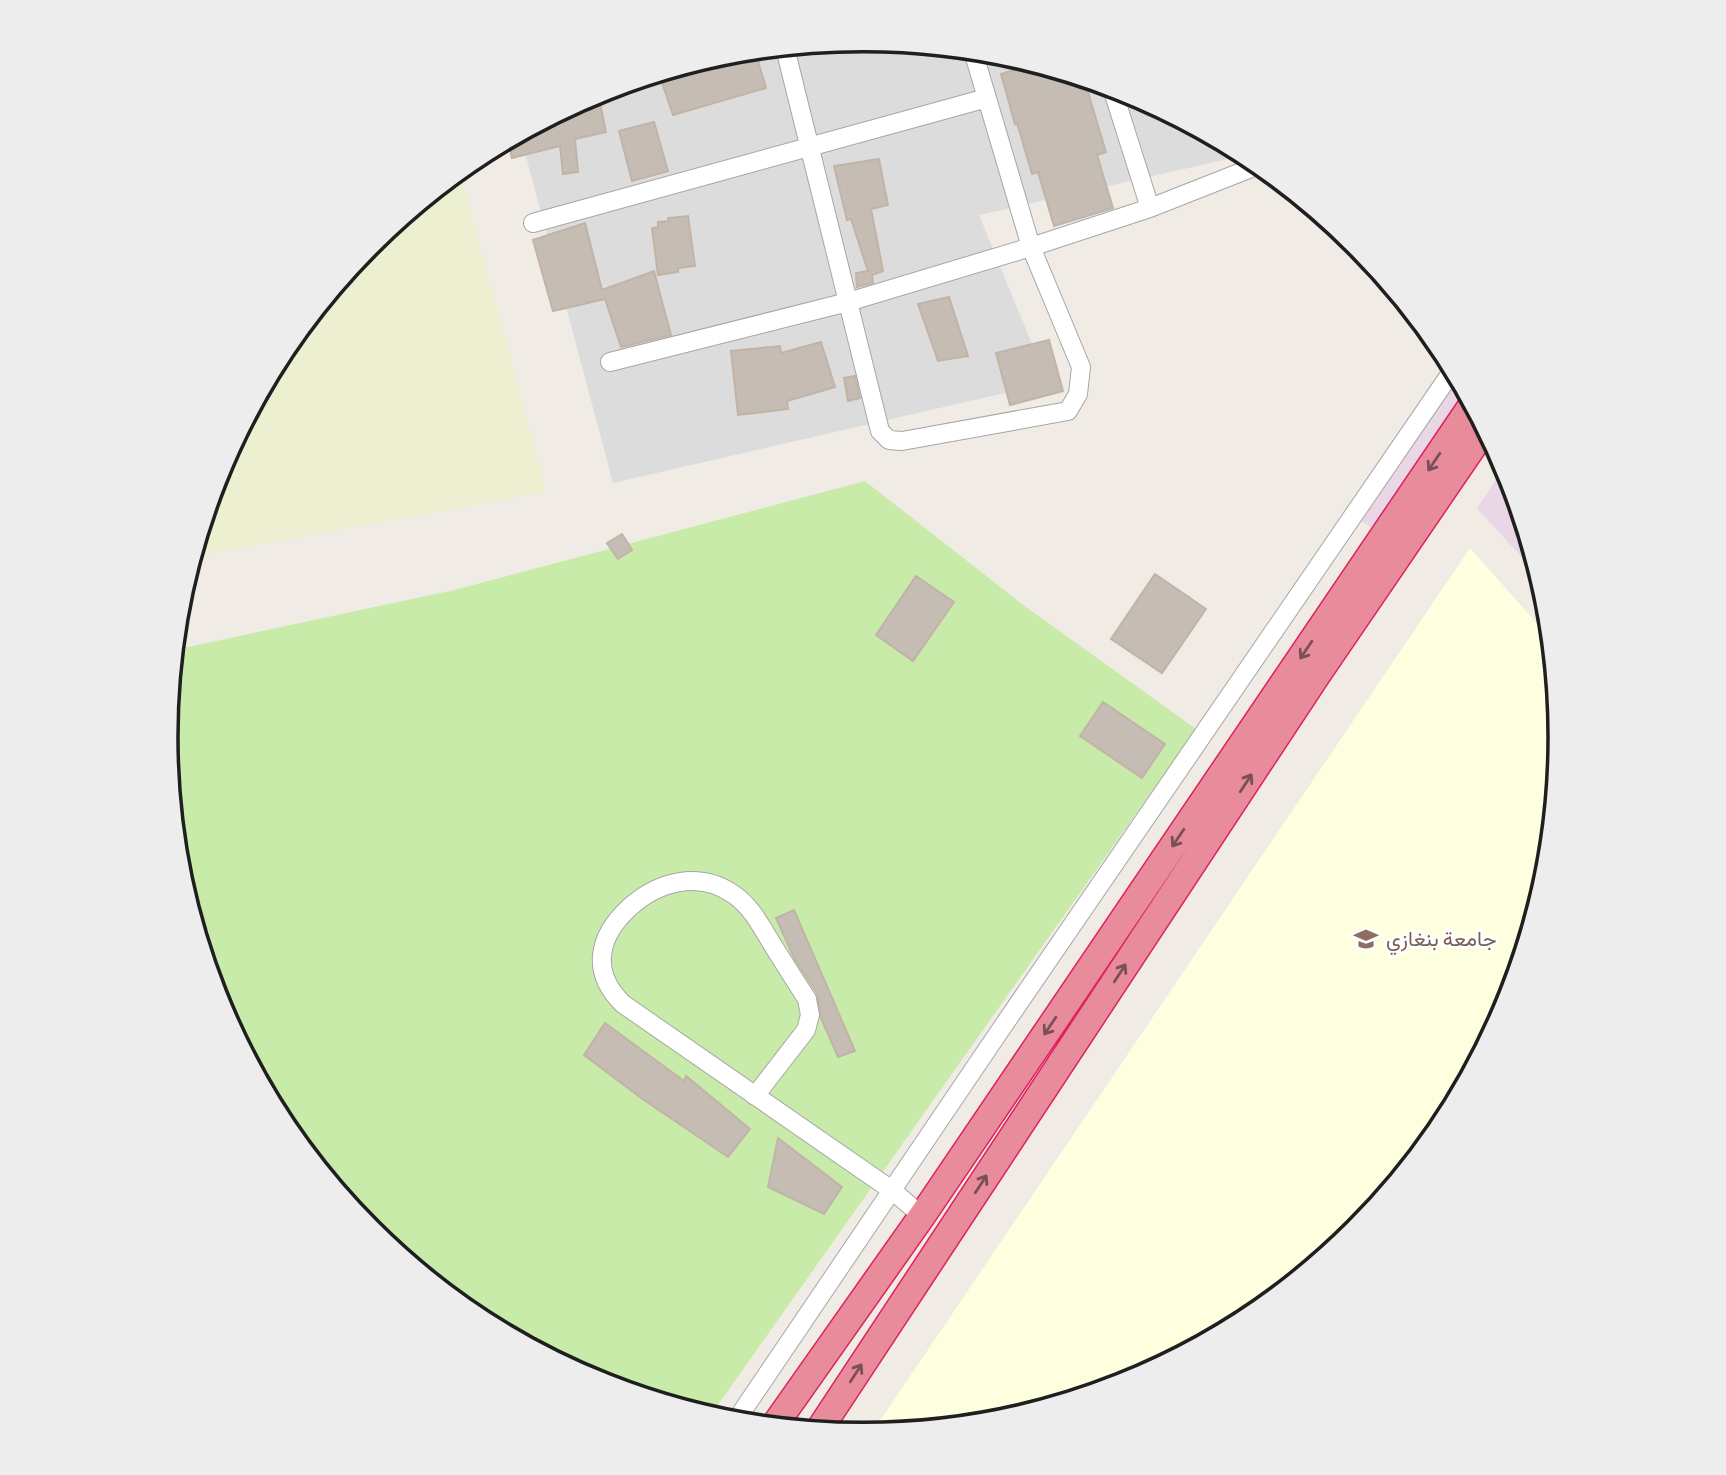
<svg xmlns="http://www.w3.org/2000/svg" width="1726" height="1475" font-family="Commissioner,Vazirmatn,sans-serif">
  <rect width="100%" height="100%" fill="#f0ece5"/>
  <path fill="#dddcdc" d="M863 40 999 54 1130 93 1246 155 979 215 1048 383 613 483 520 134 597 93 727 54Z"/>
  <path fill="#e9d7e5" d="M1448 360 1467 395 1374 529 1347 512Z
    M1505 467 1507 471 1539 576 1477 508Z"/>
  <path fill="#feffdf" d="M1470 548 1551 639 1560 738 1547 874 1507 1005 1443 1125 1356 1231 1250 1317 1129 1382 999 1421 871 1434Z"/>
  <path fill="#ecefd0" d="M460 171 547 492 193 557 219 470 283 350 370 244Z"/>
  <path fill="#c9ebaa" d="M865 481 1026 607 1196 729 710 1416 596 1382 475 1317 370 1230 283 1125 219 1004 179 873 166 737 174 650 454 590Z"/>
  <path fill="#c5bcb4" stroke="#c2b3a7" stroke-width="2" d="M755 51 766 88 673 115 659 74 727 54Z
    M1034 64 1084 79 1106 152 1097 155 1113 208 1054 226 1038 172 1032 174 1017 123 1015 124 1001 74Z
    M598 93 606 132 575 139 578 172 563 174 560 146 512 158 508 140Z
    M654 122 668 171 632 181 619 131Z
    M879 159 888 205 871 209 883 271 872 275 873 283 857 287 856 273 868 271 851 219 847 220 834 166Z
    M688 216 695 266 678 268V272L658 275 652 228 658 227V222L669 221 668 218Z
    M585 223 602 290 654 271 671 335 621 347 605 299 553 311 533 240Z
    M949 297 968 356 938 361 918 304Z
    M1049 340 1063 391 1010 405 996 353Z
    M821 342 835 387 787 401 788 409 738 415 731 351 780 346 781 353Z
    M855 376 860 398 848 401 844 378Z
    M622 534 632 550 618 559 607 543Z
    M1155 574 1206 609 1162 673 1111 639Z
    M916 576 954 602 913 661 876 635Z
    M1103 702 1165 744 1142 778 1080 736Z
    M794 910 855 1051 838 1057 821 1018 817 993 794 958 776 918Z
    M605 1023 684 1081 686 1076 750 1129 728 1157 641 1098 584 1055Z
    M778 1138 842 1187 824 1214 768 1187Z"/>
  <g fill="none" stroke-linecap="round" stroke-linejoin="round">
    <g stroke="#a6a6a6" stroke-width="20">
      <path id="minor" d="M785 48 880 431 889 440 902 441 1068 411 1078 394 1081 367 1031 247 973 51
        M1112 88 1150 208
        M533 223 987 98
        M610 362 848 302 1031 247 1150 208 1259 165
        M755 1096 806 1030 810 1015 807 999C795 981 784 963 772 944 761 926 751 906 733 894 699 871 659 881 630 907 598 936 590 972 623 1004L893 1191 922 1216
        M735 1422 999 1032 1453 370"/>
    </g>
    <g stroke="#de215f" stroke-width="29">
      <path id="highway" d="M774 1426 922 1216 1472 405
        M819 1430 1317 675 1485 429"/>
    </g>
    <use href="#minor" stroke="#fff" stroke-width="18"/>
    <use href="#highway" stroke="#e88b9b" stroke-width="26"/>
  </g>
  <defs><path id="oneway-shaft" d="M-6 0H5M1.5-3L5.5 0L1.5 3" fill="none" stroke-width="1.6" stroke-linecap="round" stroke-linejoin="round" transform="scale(1.75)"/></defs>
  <g stroke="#795057">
    <use href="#oneway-shaft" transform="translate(1434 462) rotate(124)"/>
    <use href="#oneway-shaft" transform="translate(1306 650) rotate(124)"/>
    <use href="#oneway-shaft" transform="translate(1246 783) rotate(-57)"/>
    <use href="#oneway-shaft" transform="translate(1178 838) rotate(124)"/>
    <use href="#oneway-shaft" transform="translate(1120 973) rotate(-57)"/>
    <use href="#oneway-shaft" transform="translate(1050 1026) rotate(124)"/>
    <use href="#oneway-shaft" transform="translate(981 1184) rotate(-57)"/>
    <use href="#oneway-shaft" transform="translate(856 1373) rotate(-57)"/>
  </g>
  <defs>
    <g id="university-bare" transform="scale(1.89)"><path d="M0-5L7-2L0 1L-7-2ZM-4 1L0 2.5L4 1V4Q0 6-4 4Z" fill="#8d6e63" stroke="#fff" stroke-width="2.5" paint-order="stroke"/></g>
  </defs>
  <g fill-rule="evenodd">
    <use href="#university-bare" x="1366" y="939"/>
  </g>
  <g text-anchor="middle" stroke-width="5" stroke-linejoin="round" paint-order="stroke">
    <g font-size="21" fill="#785e54" stroke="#fff" text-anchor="start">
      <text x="1386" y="946">جامعة بنغازي</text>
    </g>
  </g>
  <path d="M0 0H1726V1475H0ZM178 737a685 685 0 1 1 1370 0a685 685 0 1 1-1370 0Z" fill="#ededed" fill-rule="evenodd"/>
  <path fill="none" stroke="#1f1f1f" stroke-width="3.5" d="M178 737a685 685 0 1 1 1370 0a685 685 0 1 1-1370 0Z"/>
</svg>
